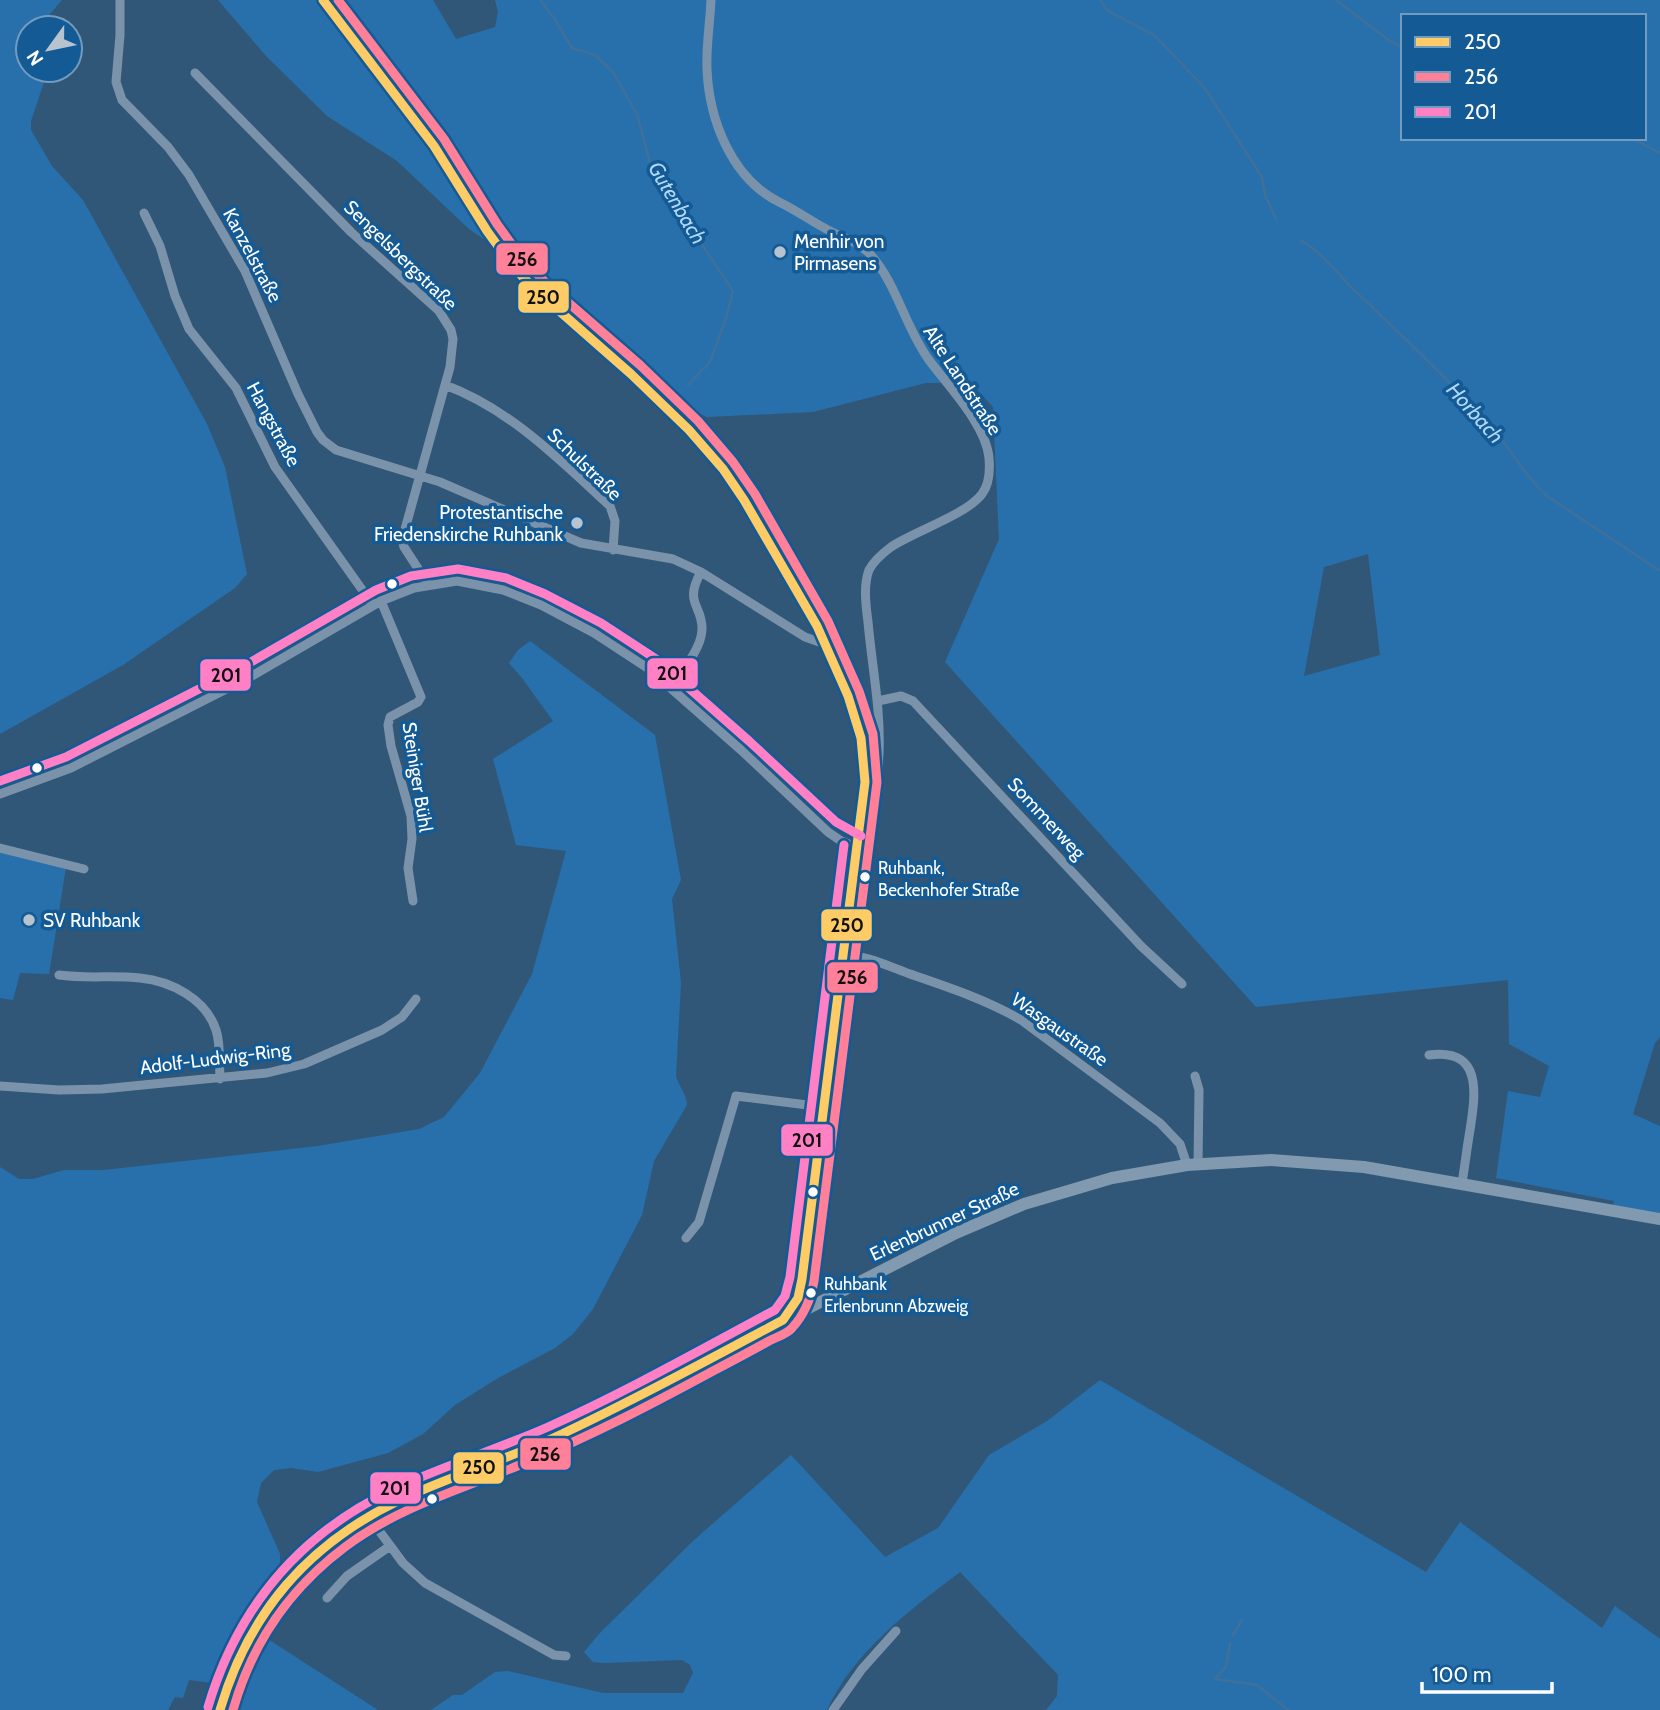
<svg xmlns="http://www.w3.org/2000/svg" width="1660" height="1710" font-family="Cabin,sans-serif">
  <rect width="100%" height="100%" fill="#315778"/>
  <path fill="#2870ac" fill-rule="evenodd" d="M0 0H62L38 28H28V70H48L31 121V130L52 166 83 200 207 424 225 467 247 574 235 588 123 665 0 734Z
    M218 0H433L456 39 495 27 498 12 495 0H1660V1037L1655 1043 1633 1114 1660 1126V1213L1613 1206 1614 1201 1496 1178 1508 1091 1540 1097 1549 1066 1509 1044 1508 980 1256 1007 945 662 999 539 993 407 971 383H926L813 412 707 417 687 408 660 376 564 293 469 229 397 161 327 116 267 57ZM1403 16H1644V138H1403ZM1368 554 1380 655 1304 676 1324 567Z
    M530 641 655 735 681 880 672 899 681 983 676 1076C679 1087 687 1095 687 1105L654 1161 642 1215 593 1309 573 1334 555 1348 498 1378 455 1405 423 1434 388 1453 318 1472 291 1468 274 1470 261 1483 257 1502 280 1554V1566L242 1622 223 1655 212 1683 189 1680 183 1698 175 1697 168 1710H0V1167L19 1179H33L64 1170H103L318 1146 419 1129 444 1117 480 1073 532 974 566 851 516 845 493 759 553 721 522 678 509 663 518 650Z
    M0 851 66 867 49 974 20 973 13 1000 0 998Z
    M1100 1380 1426 1572 1460 1522 1602 1628 1615 1606 1660 1639V1710H1046L1057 1696 1058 1675 960 1572C910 1610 854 1651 827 1710H431L453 1695H462L495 1672 508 1671 603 1693H683L693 1673 690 1665 682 1660 604 1663 593 1662 584 1652 599 1634 693 1541 791 1455 885 1557 938 1528 989 1455 1047 1421Z
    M260 1634 378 1710H227L236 1679Z"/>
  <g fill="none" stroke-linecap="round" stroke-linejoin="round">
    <path stroke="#3f709a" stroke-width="2.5" d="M540 0 554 18 572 48 595 55 613 72 637 114 652 170 733 291 726 318 710 362 688 385
      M1100 0 1108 11 1154 35 1204 87 1262 177 1265 195 1276 219
      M1336 0 1391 42 1403 47
      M1631 138 1660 153
      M1301 241C1320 250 1336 272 1352 288 1399 332 1446 378 1490 425 1511 448 1524 476 1547 496L1660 571
      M1233 1635 1242 1620
      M1230 1643 1226 1667 1215 1679 1257 1685 1288 1710"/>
    <path stroke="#7a93ab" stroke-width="9" d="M120 0V35L116 82 122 100 168 147 189 175 245 271 298 394 317 432 323 440 336 450 440 482 581 543 673 559 701 572 805 637 825 644
      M711 0C710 23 706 46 707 69 709 119 731 178 779 202 798 211 815 224 834 233 847 239 859 243 870 254 897 284 905 327 929 360 949 387 986 425 989 458 990 470 989 485 982 494 966 515 915 531 891 547 883 553 874 560 869 570 863 586 866 606 868 622 872 667 881 709 879 754 878 764 879 775 877 785L863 798
      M195 73 351 232 439 311 451 330 453 339 450 367 402 540 404 547 428 584
      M144 213 160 246 175 296 189 329 236 388 275 467 373 605
      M445 385C510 409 560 460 610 506L615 521 613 550
      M381 601 421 697 418 702 390 717 388 725 391 746 411 816 412 839 408 868 413 901
      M669 686C682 672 701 649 702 630 703 605 683 604 701 572
      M878 701 901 696 913 701 1141 946 1182 984
      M0 794 71 768 250 677 381 601 414 588 457 581 503 590 541 605 594 633 649 669 741 750 828 832 841 841 856 847
      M0 848 84 869
      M842 955C866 955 888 966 910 974 948 987 987 1000 1021 1020L1160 1123 1180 1144 1187 1165
      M59 975C86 979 113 975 140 978 171 981 206 999 216 1030 221 1045 219 1063 220 1079
      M1429 1055C1482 1048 1476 1092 1470 1130 1467 1147 1465 1165 1462 1183
      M1195 1076 1199 1090 1198 1164
      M0 1086 59 1090 102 1089 267 1073 304 1064 382 1030 402 1017 416 999
      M686 1238 699 1222 736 1096 823 1107
      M369 1517 403 1563 425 1583 554 1655 566 1656
      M327 1598 347 1576 390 1546
      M833 1710 862 1669 896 1631"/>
    <path stroke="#819aaf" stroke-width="12" d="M787 1319 956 1233 1024 1204 1112 1178 1187 1165 1271 1160 1364 1167 1660 1219
      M220 1710C240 1617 315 1539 400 1500 453 1476 509 1459 562 1434 637 1399 710 1359 783 1320L798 1298 802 1279 865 782 861 738 848 696 817 626 744 500 723 469 689 430 631 374 540 294 514 268 487 231 434 146 323 0"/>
    <g stroke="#145a95" stroke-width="14">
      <path id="bus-1" d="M220 1710C249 1612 308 1544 400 1500 452 1475 509 1459 562 1434 637 1399 710 1359 783 1320L798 1298 802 1279 865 782 861 738 848 696 817 626 744 500 723 469 689 430 631 374 540 294 514 268 487 231 434 146 323 0"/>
    </g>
    <g stroke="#145a95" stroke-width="14">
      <path id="bus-2" d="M233 1710C252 1643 289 1589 345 1547 399 1506 466 1488 527 1462 591 1436 652 1404 713 1371 732 1361 751 1351 769 1341 777 1337 787 1334 792 1328 805 1314 811 1298 814 1281L877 782 873 734 859 691 828 621 755 494 733 462 698 421 640 365 548 285 523 260 497 224 444 139 338 0"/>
    </g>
    <g stroke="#145a95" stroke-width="14">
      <path id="bus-3" d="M0 781 66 757 244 666 376 590 411 576 458 569 506 578 545 594 601 623 656 659 749 741 836 822 861 836
        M208 1707C238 1606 300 1533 396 1488 446 1465 498 1449 548 1427 626 1392 700 1350 775 1310L785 1296 790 1277 844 845"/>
    </g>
    <use href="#bus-1" stroke="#fdcc66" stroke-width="9"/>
    <use href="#bus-2" stroke="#ff8098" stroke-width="9"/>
    <use href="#bus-3" stroke="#ff80c5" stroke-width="9"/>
  </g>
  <g fill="#b7c4d0" stroke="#145a95" stroke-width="2.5">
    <circle cx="780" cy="252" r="7"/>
    <circle cx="577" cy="523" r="7"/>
    <circle cx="29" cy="920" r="7"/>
  </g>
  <g fill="#fff" stroke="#145a95" stroke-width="2.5">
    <circle cx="392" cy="584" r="6"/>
    <circle cx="37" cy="768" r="6"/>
    <circle cx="865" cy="877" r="6"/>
    <circle cx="813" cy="1192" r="6"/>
    <circle cx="811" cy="1293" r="6"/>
    <circle cx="432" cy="1499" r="6"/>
  </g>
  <g text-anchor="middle" stroke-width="7" stroke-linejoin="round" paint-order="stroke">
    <g font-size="17" fill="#fff" stroke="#145a95" text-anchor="start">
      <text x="878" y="874">Ruhbank,<tspan x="878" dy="22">Beckenhofer Straße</tspan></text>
      <text x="824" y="1290">Ruhbank<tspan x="824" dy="22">Erlenbrunn Abzweig</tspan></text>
    </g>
    <g font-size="19" fill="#fff" stroke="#145a95" text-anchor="start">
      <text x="794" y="248">Menhir von<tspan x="794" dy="22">Pirmasens</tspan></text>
      <text x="563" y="519" text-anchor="end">Protestantische<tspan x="563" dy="22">Friedenskirche Ruhbank</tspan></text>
      <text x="43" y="927">SV Ruhbank</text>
    </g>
    <g font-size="19" fill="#fff" stroke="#145a95">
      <text transform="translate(253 255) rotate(62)" y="7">Kanzelstraße</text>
      <text transform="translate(401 255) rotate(44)" y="7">Sengelsbergstraße</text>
      <text transform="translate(963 380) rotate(57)" y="7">Alte Landstraße</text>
      <text transform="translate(274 424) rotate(62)" y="7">Hangstraße</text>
      <text transform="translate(585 464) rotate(44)" y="7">Schulstraße</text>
      <text transform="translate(418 777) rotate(81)" y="7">Steiniger Bühl</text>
      <text transform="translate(1047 818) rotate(47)" y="7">Sommerweg</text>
      <text transform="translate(1060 1029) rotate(35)" y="7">Wasgaustraße</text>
      <text transform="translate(215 1058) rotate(-7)" y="7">Adolf-Ludwig-Ring</text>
      <text transform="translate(944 1221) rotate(-25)" y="7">Erlenbrunner Straße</text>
    </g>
    <g font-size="21" font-style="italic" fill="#b0d9f9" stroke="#145a95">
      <text transform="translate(677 203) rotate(59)" y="7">Gutenbach</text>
      <text transform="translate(1475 413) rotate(48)" y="7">Horbach</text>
    </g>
  </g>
  <g stroke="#145a95" stroke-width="2.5">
    <rect x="495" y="242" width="54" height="34" rx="7" fill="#ff8098"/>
    <rect x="517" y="280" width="53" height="34" rx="7" fill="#fdcc66"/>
    <rect x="646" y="657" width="53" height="33" rx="7" fill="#ff80c5"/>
    <rect x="199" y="658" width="53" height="34" rx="7" fill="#ff80c5"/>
    <rect x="820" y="908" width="53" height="34" rx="7" fill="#fdcc66"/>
    <rect x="826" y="961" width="53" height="33" rx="7" fill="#ff8098"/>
    <rect x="780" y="1123" width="54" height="34" rx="7" fill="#ff80c5"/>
    <rect x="519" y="1437" width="53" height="34" rx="7" fill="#ff8098"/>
    <rect x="452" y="1451" width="53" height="34" rx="7" fill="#fdcc66"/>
    <rect x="369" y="1471" width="53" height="34" rx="7" fill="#ff80c5"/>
  </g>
  <g font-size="19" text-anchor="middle" font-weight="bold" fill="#111">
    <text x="522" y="266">256</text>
    <text x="543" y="304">250</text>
    <text x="672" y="680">201</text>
    <text x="226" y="682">201</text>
    <text x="847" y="932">250</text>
    <text x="852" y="984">256</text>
    <text x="807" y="1147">201</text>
    <text x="545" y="1461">256</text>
    <text x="479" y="1474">250</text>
    <text x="395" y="1495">201</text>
  </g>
  <rect x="1401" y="14" width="245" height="126" fill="#145a95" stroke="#729cbf" stroke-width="2"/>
  <rect x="1415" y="37" width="35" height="10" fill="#fdcc66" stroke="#729cbf" stroke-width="2"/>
  <text x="1464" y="49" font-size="21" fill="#ffffff">250</text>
  <rect x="1415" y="72" width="35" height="10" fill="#ff8098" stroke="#729cbf" stroke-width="2"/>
  <text x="1464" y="84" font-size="21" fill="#ffffff">256</text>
  <rect x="1415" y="107" width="35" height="10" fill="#ff80c5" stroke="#729cbf" stroke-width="2"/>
  <text x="1464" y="119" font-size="21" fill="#ffffff">201</text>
  <g transform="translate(49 49) rotate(237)"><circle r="33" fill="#145a95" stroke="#729cbf" stroke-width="2"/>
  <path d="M0-5L12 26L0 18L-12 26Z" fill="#b7c4d0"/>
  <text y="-10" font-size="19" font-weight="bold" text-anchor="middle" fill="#ffffff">N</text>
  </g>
  <path d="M1422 1682v10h130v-10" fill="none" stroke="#ffffff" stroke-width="3.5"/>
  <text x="1432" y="1682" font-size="21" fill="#ffffff" stroke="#145a95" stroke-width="5" paint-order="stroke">100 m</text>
</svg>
